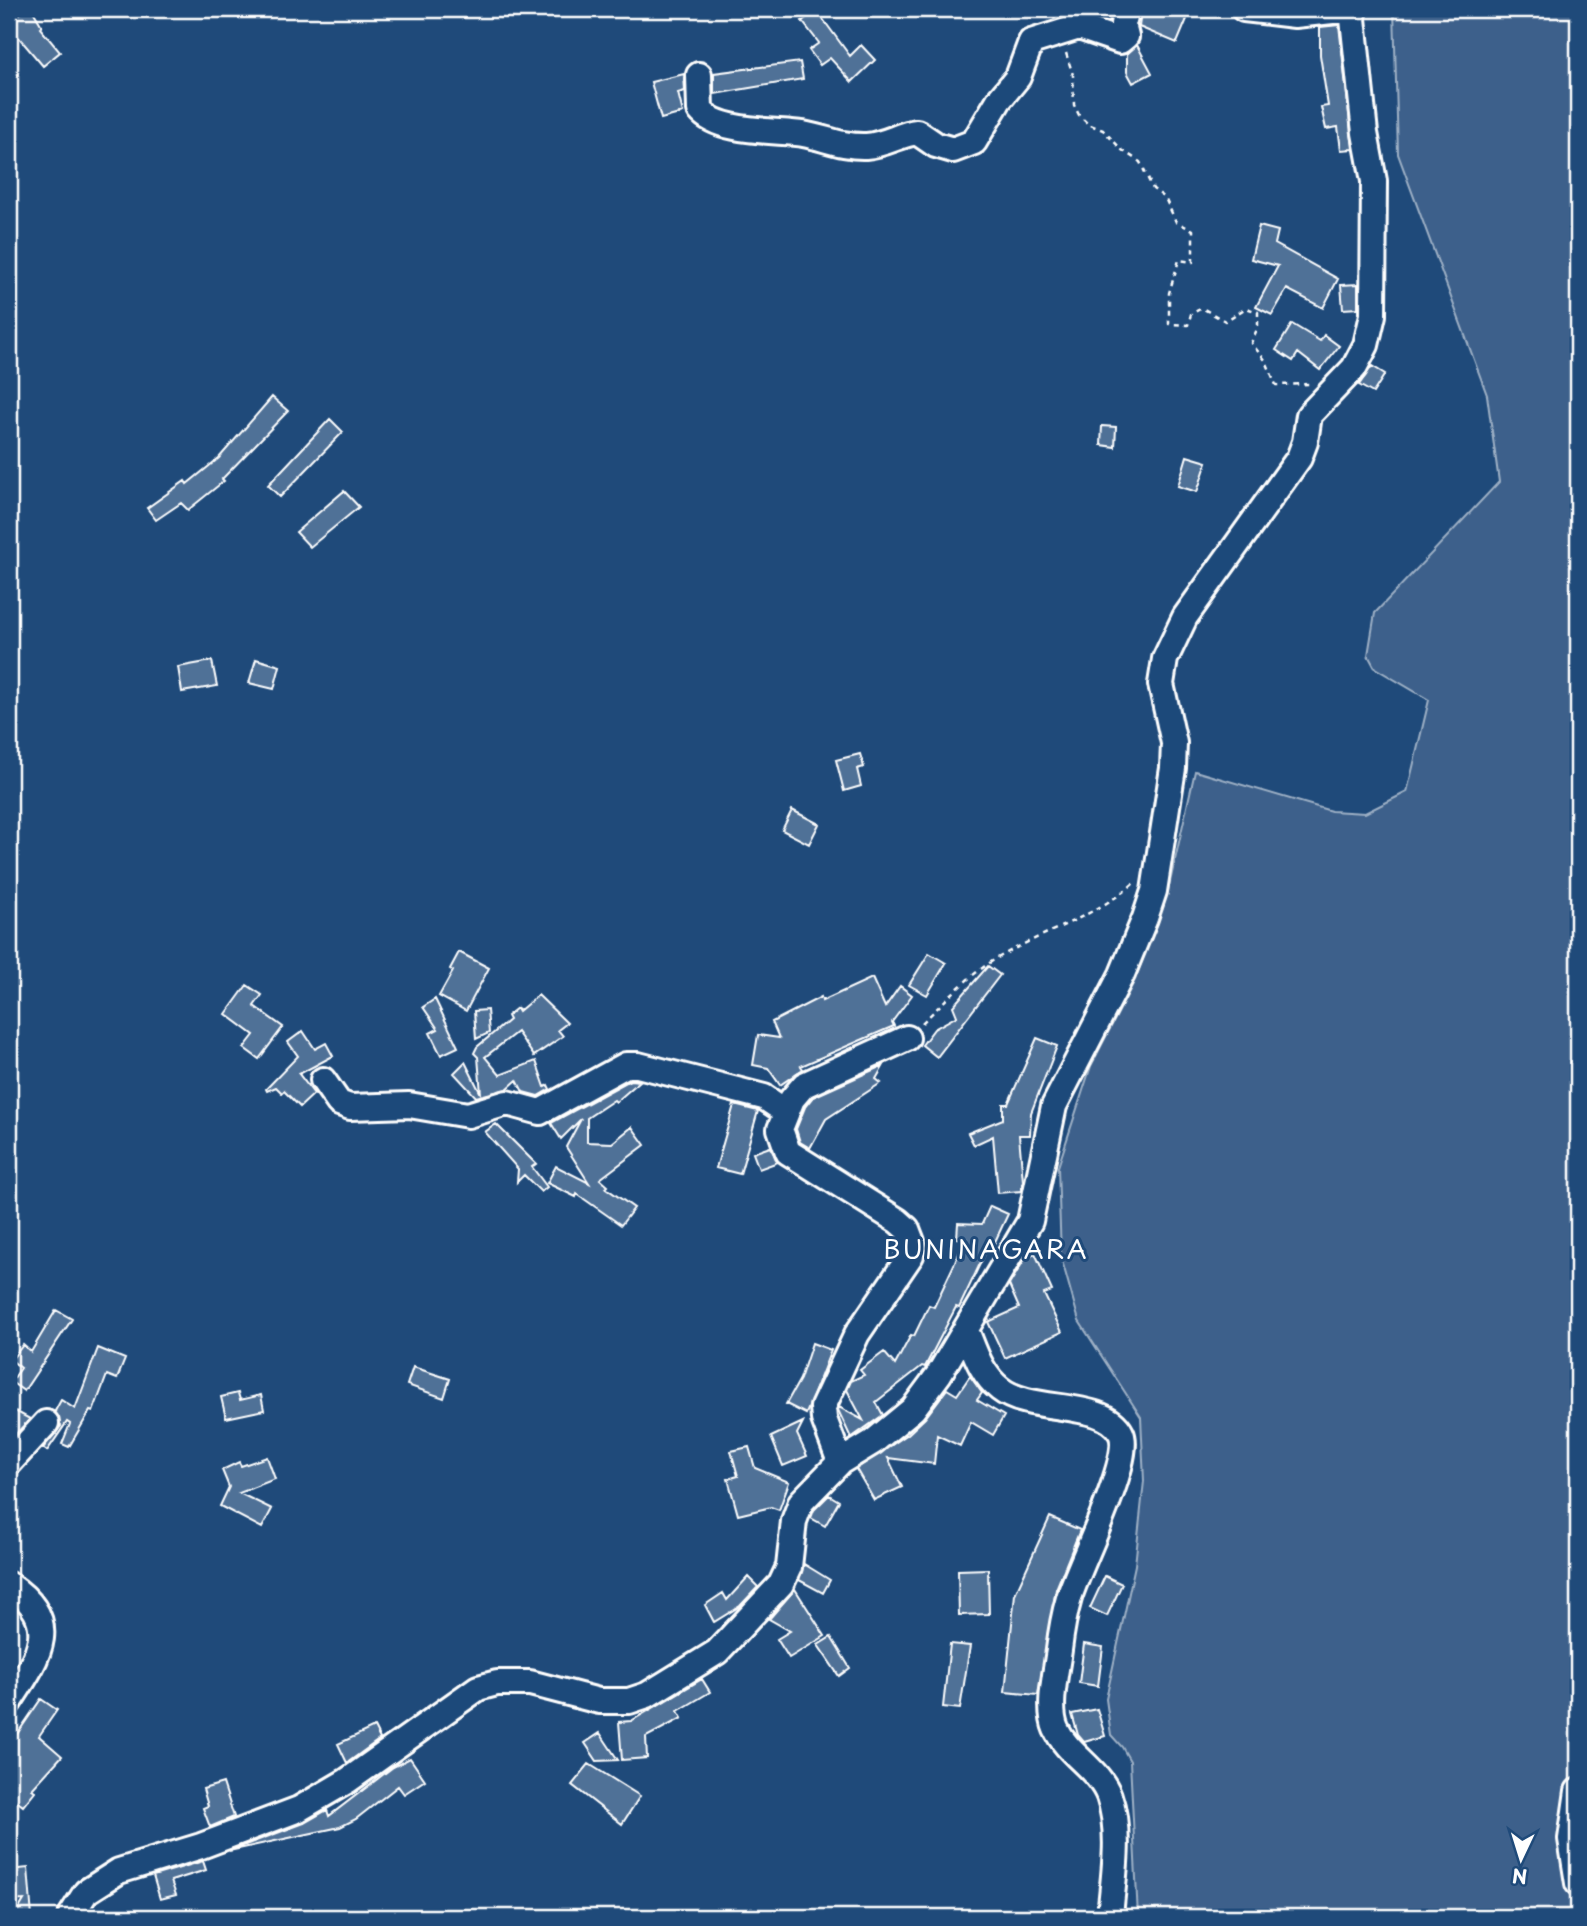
<svg xmlns="http://www.w3.org/2000/svg" width="1587" height="1926" font-family="'Playpen Sans',sans-serif">
  <rect width="100%" height="100%" fill="#1f4a7a"/>
  <filter id="ink" filterUnits="userSpaceOnUse"><feTurbulence type="fractalNoise" baseFrequency=".0143" numOctaves="2"/><feDisplacementMap in="SourceGraphic" scale="14" xChannelSelector="R" yChannelSelector="G"/><feConvolveMatrix kernelMatrix="1 2 1 2 8 2 1 2 1" color-interpolation-filters="sRGB"/></filter>
  <g filter="url(#ink)">
    <path fill="#3c618b" stroke="#9eb0c5" stroke-width="2" d="M1394 9H1578V1917H1138L1130 1761 1122 1747 1111 1735 1106 1699 1135 1565 1144 1481 1141 1417 1079 1321 1061 1257 1058 1167 1091 1066 1135 980 1168 891 1195 771 1331 811 1365 813 1407 792 1429 700 1375 668 1368 655 1375 613 1499 482 1487 395 1398 154Z"/>
    <path fill="#507197" stroke="#fff" stroke-width="2" d="M28 9H32L42 26 40 28 60 52 43 66 9 26V20Z
      M817 11 850 56 861 45 875 60 852 82 830 58 820 65 809 50 819 43 802 21Z
      M1141 11H1168L1187 19 1177 43 1139 27Z
      M1339 25 1353 149 1341 150 1338 127 1326 129 1321 107 1328 106 1320 55V27Z
      M1137 45 1152 73 1133 83 1127 72V54Z
      M800 62 803 79 714 94V73Z
      M684 74 685 91 678 93 683 113 661 119 651 82Z
      M1259 226 1278 231 1275 244 1338 279 1323 308 1287 289 1272 315 1256 307 1278 266 1251 259Z
      M1358 284V308L1343 309 1341 285Z
      M1292 324 1320 341 1324 335 1339 346 1320 370 1298 353 1293 361 1276 350Z
      M1372 366 1385 374 1373 393 1359 385Z
      M272 397 288 411 222 479 224 481 188 510 181 503 156 520 147 508 185 481 187 484 219 458Z
      M330 419 343 432 280 497 268 485Z
      M1102 426 1116 427 1115 447 1101 445Z
      M1187 456 1207 462 1197 492 1178 486Z
      M344 491 359 507 310 547 296 532Z
      M256 659 280 666 274 689 249 683Z
      M212 661 217 686 182 692 178 667Z
      M860 754 864 767 857 769 861 786 844 791 836 760Z
      M792 810 819 824 809 844 782 830Z
      M459 952 489 968 466 1011 439 996 453 971 450 969Z
      M929 953 946 963 927 995 909 985Z
      M988 966 1000 975 937 1057 922 1045 934 1029 957 1016 953 1006Z
      M872 978 885 1007 900 986 912 995 892 1022 894 1026 801 1066 803 1069 780 1085 768 1068 753 1065 758 1035 779 1038 772 1022 821 997 822 1001Z
      M247 985 262 995 254 1006 283 1027 259 1059 244 1048 254 1035 226 1014Z
      M538 995 567 1023 558 1030 563 1036 534 1056 517 1032 485 1057 500 1075 536 1061 545 1087 548 1085 550 1089 538 1096 523 1092 517 1080 507 1089 476 1097 454 1073 465 1062 481 1094 478 1057 474 1053 477 1047 509 1020 507 1016 517 1008 519 1011Z
      M435 999 458 1047 441 1055 430 1033 438 1029 423 1007Z
      M487 1010 489 1033 476 1039 474 1011Z
      M303 1031 315 1049 326 1043 333 1056 299 1074 314 1094 300 1107 284 1091 282 1093 276 1087 267 1091 266 1089 298 1056 288 1042Z
      M1037 1038 1057 1046 1031 1113 1030 1135H1019L1023 1181 1021 1191 998 1193 993 1136 974 1145 968 1133 1003 1119V1104H1008Z
      M884 1065 876 1079 881 1083 826 1119 810 1148 800 1142 796 1129 805 1107 813 1097Z
      M630 1080 640 1081 616 1102 614 1100 587 1118V1142L612 1143 632 1127 645 1145 600 1179 608 1186 606 1188 634 1208 621 1225 577 1194 576 1197 547 1183 556 1166 589 1183 566 1147 581 1119 561 1139 551 1123Z
      M734 1105 758 1111 740 1174 716 1168Z
      M496 1124 536 1164 532 1167 547 1187 541 1192 524 1175 517 1182 518 1169 485 1132Z
      M770 1147 778 1162 759 1169 753 1153Z
      M990 1206 1008 1214 992 1248 988 1247 959 1308 956 1307 925 1367 922 1366 876 1402 883 1415 851 1438 838 1410 839 1407 863 1420 847 1390 851 1381 864 1375 860 1370 884 1352 895 1365 911 1335 914 1336 929 1305 934 1307 966 1239 957 1238 958 1223 982 1224Z
      M1035 1253 1052 1291 1044 1294 1062 1332 1005 1358 988 1322 1019 1308 1009 1285 1026 1257Z
      M56 1310 72 1319 24 1391 11 1382 21 1368 11 1360 23 1345 31 1352Z
      M812 1343 831 1350 806 1414 786 1404 800 1379Z
      M98 1348 125 1359 117 1379 107 1375 93 1412 90 1411 69 1447 62 1444 70 1424 67 1422 47 1451 43 1448 61 1426 55 1411 61 1400 75 1409Z
      M413 1367 450 1379 444 1398 407 1385Z
      M970 1376 982 1393 977 1400 1004 1416 993 1435 971 1422 960 1446 937 1435 934 1464 888 1458 902 1487 874 1500 856 1469 908 1434 925 1418 947 1389 957 1395Z
      M238 1393 240 1400 261 1395 264 1410 226 1418 221 1397Z
      M15 1411 30 1419 9 1441V1423Z
      M803 1422 797 1434 807 1456 783 1466 771 1437Z
      M749 1447 755 1468 789 1482 779 1510 771 1507 738 1515 728 1479 738 1476 731 1451Z
      M267 1457 275 1479 239 1493 272 1509 262 1528 220 1506 229 1487 222 1470 239 1462 241 1466Z
      M829 1495 839 1501 825 1526 811 1518 814 1510Z
      M1050 1517 1080 1530 1056 1589 1038 1695 1005 1692 1015 1594Z
      M804 1564 830 1580 823 1593 799 1580Z
      M988 1569 989 1614 959 1615 958 1570Z
      M1105 1576 1122 1584 1107 1616 1090 1608Z
      M748 1577 758 1587 740 1606 714 1622 705 1605 723 1593 727 1600Z
      M795 1589 825 1636 789 1658 777 1639 790 1631 769 1619Z
      M831 1637 850 1668 839 1676 818 1645Z
      M950 1644 970 1646 960 1709 943 1707Z
      M1084 1644 1103 1647 1098 1686 1079 1683Z
      M702 1679 710 1692 678 1711 682 1718 646 1737 647 1758 622 1760 619 1722 631 1721Z
      M41 1699 57 1710 39 1736 62 1756 32 1789 35 1791 23 1806 9 1795V1739L13 1731 17 1734Z
      M1097 1709 1105 1736 1084 1742 1078 1735 1072 1714Z
      M374 1727 380 1739 347 1763 338 1744Z
      M600 1733 618 1760 597 1761 585 1743Z
      M410 1758 425 1780 404 1794 398 1786 356 1819 340 1827 229 1851 304 1823 327 1810 329 1816 393 1767Z
      M589 1764 640 1796 622 1824 572 1785Z
      M223 1783 234 1817 210 1827 203 1808 208 1806 203 1789Z
      M203 1861 206 1870 171 1881 176 1895 160 1899 153 1876Z
      M28 1868 32 1917H14L24 1900 9 1901V1870Z"/>
    <g fill="none" stroke-linecap="round" stroke-linejoin="round">
      <g stroke="#fff" stroke-width="30">
        <path id="minor" d="M1244 9 1295 15 1351 9
          M699 75 700 110C718 133 776 130 803 134 825 138 843 147 866 146 885 145 900 134 917 132L936 145 953 150 974 142 999 100 1018 77 1031 42 1079 27 1120 41 1126 36 1123 24 1127 9
          M323 1080 339 1103 350 1107 409 1105 468 1115 507 1103 540 1112 626 1065H638L764 1097 786 1112
          M966 1330C975 1352 981 1374 1000 1389 1031 1414 1104 1399 1121 1433 1134 1458 1078 1567 1069 1598 1064 1615 1061 1633 1059 1650 1056 1672 1047 1708 1056 1729 1068 1755 1099 1769 1109 1796 1122 1834 1113 1878 1110 1917
          M840 1462 824 1419 823 1407 857 1334 911 1255 912 1242 907 1229 898 1221 788 1152 780 1129 792 1099 804 1085 907 1038
          M9 1463 46 1423
          M9 1585C65 1622 37 1659 9 1702
          M1578 1791 1571 1839 1578 1883
          M70 1917 86 1892 119 1871 201 1846 299 1809 347 1781 478 1688 497 1683H530L599 1701H629L647 1695 717 1652 781 1584 789 1567 794 1521 801 1502 840 1462 873 1442 913 1409 939 1374 1030 1221 1054 1106 1122 974 1145 918 1154 891 1173 768 1174 743 1161 684 1165 659 1185 617 1299 458 1305 442 1309 415 1354 368 1366 345 1373 315 1374 181 1365 133 1352 9"/>
      </g>
      <path stroke="#fff" stroke-width="2.5" stroke-dasharray="5 5" stroke-linecap="butt" d="M1066 53 1073 75 1074 105 1079 115 1088 124 1103 130 1122 150 1140 162 1153 189 1165 198 1176 222 1193 230V262L1179 260 1169 293V324L1188 325 1191 314 1202 308 1225 321 1246 308 1258 312V327L1251 343 1266 361 1276 385 1309 384
        M922 1023C945 1001 965 979 991 962 1037 933 1093 919 1134 883"/>
      <use href="#minor" stroke="#1f4a7a" stroke-width="24"/>
    </g>
  </g>
  <g text-anchor="middle" stroke-width="6" stroke-linejoin="round" paint-order="stroke">
    <g font-size="26" letter-spacing="2" fill="#fff" stroke="#1f4a7a">
      <text x="986" y="1259">BUNINAGARA</text>
    </g>
  </g>
  <rect width="1587" height="1926" fill="none" stroke="#1f4a7a" stroke-width="35"/>
  <rect x="18" y="18" width="1552" height="1891" fill="none" stroke="#fff" stroke-width="2.5" filter="url(#ink)"/>
  <g transform="translate(1521 1859) rotate(184)" stroke="#1f4a7a" stroke-width="5" paint-order="stroke">
  <path d="M0-5L12 26L0 18L-12 26Z" fill="#ffffff"/>
  <text y="-10" font-size="19" font-weight="bold" text-anchor="middle" fill="#ffffff">N</text>
  </g>
</svg>
